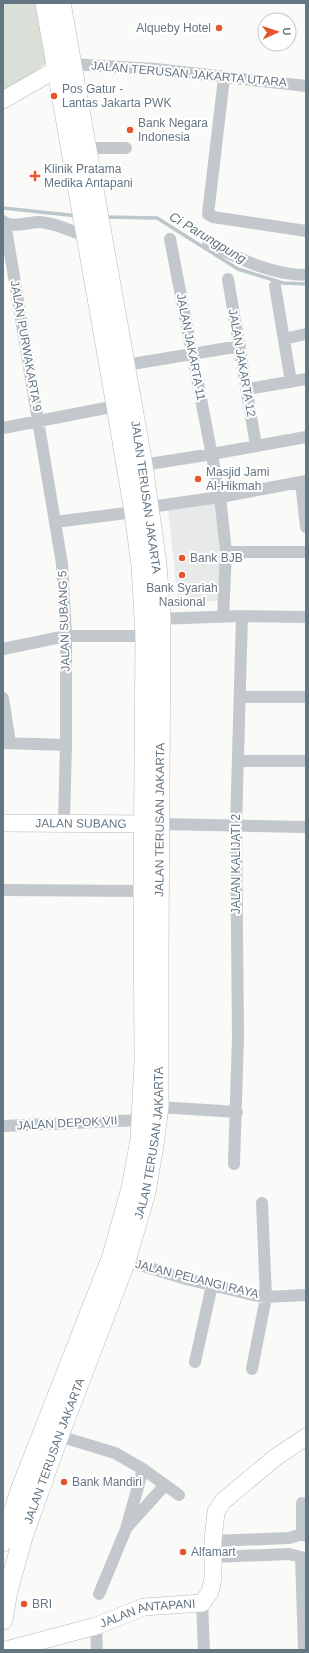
<svg xmlns="http://www.w3.org/2000/svg" width="309" height="1653" font-family="Helvetica,sans-serif">
  <rect width="100%" height="100%" fill="#fafaf8"/>
  <path fill="#e8e9e9" d="M215 502 224 601 178 602 168 509Z"/>
  <path fill="#dadfd7" d="M3 3H38L49 61 3 95Z"/>
  <g fill="none" stroke-linecap="round" stroke-linejoin="round">
    <path stroke="#bbc7cb" stroke-width="3.5" d="M3 208 78 216
      M104 217 157 218 238 269 283 283 306 284"/>
    <g stroke="#b3babf" stroke-width="18">
      <g id="secondary">
        <path d="M3 100 57 69 68 65"/>
        <path id="s1" d="M3 823 157 824"/>
        <path id="s2" d="M6 1650 96 1626 144 1607 202 1603 210 1592 213 1578V1541L216 1512 223 1501 276 1457 306 1437"/>
      </g>
    </g>
    <g stroke="#b5babe" stroke-width="20">
      <g id="primary">
        <path d="M3 1542 21 1488 112 1256 131 1188 140 1140 144 1061 143 891 145 636 141 566 134 512 116 406 45 3"/>
        <path id="s3" d="M3 1620 8 1591 23 1537 59 1436 126 1261 146 1192 154 1145 159 1107V953L161 618 157 564 143 465 61 3"/>
      </g>
    </g>
    <path stroke="#c3c8cc" stroke-width="12" d="M71 64 155 69 306 86
      M224 78 208 214 213 217 306 231
      M86 148H126
      M3 221C11 229 29 222 39 222 55 223 72 231 87 237
      M5 223 62 564 66 636V745L64 823
      M170 239 220 497 226 552 223 617
      M208 243C238 258 271 275 306 275
      M228 279 256 446
      M275 286 291 382
      M284 339 306 334
      M126 365 240 346
      M247 389 306 379
      M3 428 116 406
      M143 465 212 454 306 437
      M301 482 306 527
      M150 507 220 497 306 481
      M55 522 134 512
      M226 552H306
      M155 619 242 616 306 617
      M3 649 66 636H145
      M240 697H306
      M3 698 10 743
      M3 743 66 745
      M238 761H306
      M159 824 306 827
      M3 890 143 891
      M159 1107 237 1112
      M3 1126 142 1120
      M234 1164 238 1037 236 826 242 616
      M120 1259 186 1279 253 1295 266 1297 306 1295
      M195 1362 212 1285
      M252 1369 266 1297 262 1203
      M59 1436 115 1453 143 1469 179 1495
      M302 1503V1534L306 1536
      M128 1526 165 1485
      M213 1541 289 1538 302 1534
      M214 1557 289 1554 301 1557
      M301 1557 304 1650
      M99 1594 126 1529 143 1469
      M202 1603 204 1650
      M96 1626 97 1650"/>
    <use href="#secondary" stroke="#fff" stroke-width="17"/>
    <use href="#primary" stroke="#fff" stroke-width="19"/>
  </g>
  <g fill="#e4572e" stroke="#fff" stroke-width="1.5">
    <circle cx="219" cy="28" r="4"/>
    <circle cx="54" cy="96" r="4"/>
    <circle cx="130" cy="130" r="4"/>
    <path d="M33 170h4v4h4v4h-4v4h-4v-4h-4v-4h4z"/>
    <circle cx="198" cy="479" r="4"/>
    <circle cx="182" cy="558" r="4"/>
    <circle cx="182" cy="575" r="4"/>
    <circle cx="64" cy="1482" r="4"/>
    <circle cx="183" cy="1552" r="4"/>
    <circle cx="24" cy="1604" r="4"/>
  </g>
  <g text-anchor="middle" stroke-width="4" stroke-linejoin="round" paint-order="stroke">
    <g font-size="12" fill="#657683" stroke="#fff" text-anchor="start">
      <text x="211" y="32" text-anchor="end">Alqueby Hotel</text>
      <text x="62" y="93">Pos Gatur -<tspan x="62" dy="14">Lantas Jakarta PWK</tspan></text>
      <text x="138" y="127">Bank Negara<tspan x="138" dy="14">Indonesia</tspan></text>
      <text x="44" y="173">Klinik Pratama<tspan x="44" dy="14">Medika Antapani</tspan></text>
      <text x="206" y="476">Masjid Jami<tspan x="206" dy="14">Al-Hikmah</tspan></text>
      <text x="190" y="562">Bank BJB</text>
      <text x="182" y="592" text-anchor="middle">Bank Syariah<tspan x="182" dy="14">Nasional</tspan></text>
      <text x="72" y="1486">Bank Mandiri</text>
      <text x="191" y="1556">Alfamart</text>
      <text x="32" y="1608">BRI</text>
    </g>
    <g font-size="12" fill="#657683" stroke="#fff">
      <text transform="translate(189 74) rotate(5)" y="4">JALAN TERUSAN JAKARTA UTARA</text>
      <text transform="translate(26 346) rotate(80)" y="4">JALAN PURWAKARTA 9</text>
      <text transform="translate(191 347) rotate(79)" y="4">JALAN JAKARTA 11</text>
      <text transform="translate(242 363) rotate(80)" y="4">JALAN JAKARTA 12</text>
      <text transform="translate(146 497) rotate(82)" y="4">JALAN TERUSAN JAKARTA</text>
      <text transform="translate(64 621) rotate(-92)" y="4">JALAN SUBANG 5</text>
      <text dy="4" stroke="none"><textPath href="#s3" startOffset="825">JALAN TERUSAN JAKARTA</textPath></text>
      <text dy="4" stroke="none"><textPath href="#s1" startOffset="78">JALAN SUBANG</textPath></text>
      <text transform="translate(236 864) rotate(-90)" y="4">JALAN KALIJATI 2</text>
      <text transform="translate(67 1123) rotate(-3)" y="4">JALAN DEPOK VII</text>
      <text dy="4" stroke="none"><textPath href="#s3" startOffset="501">JALAN TERUSAN JAKARTA</textPath></text>
      <text transform="translate(197 1279) rotate(14)" y="4">JALAN PELANGI RAYA</text>
      <text dy="4" stroke="none"><textPath href="#s3" startOffset="177">JALAN TERUSAN JAKARTA</textPath></text>
      <text dy="4" stroke="none"><textPath href="#s2" startOffset="147">JALAN ANTAPANI</textPath></text>
    </g>
    <g font-size="13" font-style="italic" fill="#60757c" stroke="#fff">
      <text transform="translate(208 237) rotate(31)" y="5">Ci Parungpung</text>
    </g>
  </g>
  <rect width="309" height="1653" fill="none" stroke="#657683" stroke-width="8"/>
  <g transform="translate(277 32) rotate(87)"><circle r="19" fill="#ffffff" stroke="#c1c8cd"/>
  <path d="M0-3L7 15L0 10L-7 15Z" fill="#e4572e"/>
  <text y="-6" font-size="11" font-weight="bold" text-anchor="middle" fill="#657683">U</text>
  </g>
</svg>
